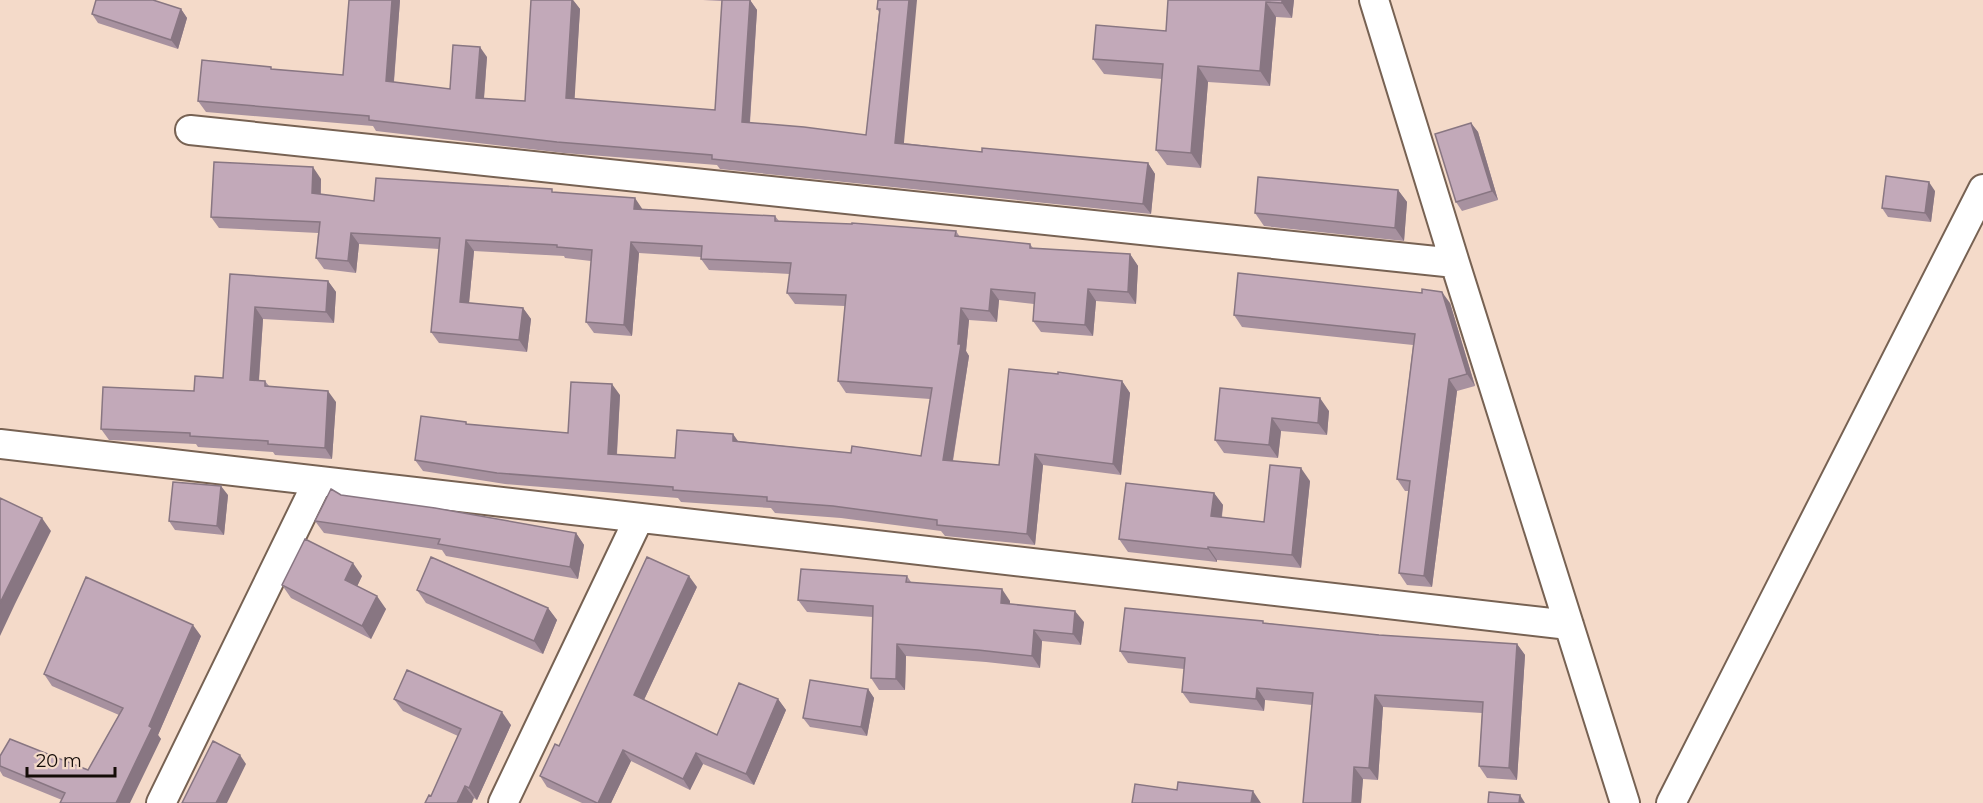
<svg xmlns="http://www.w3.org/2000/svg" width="1983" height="803" font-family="Montserrat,sans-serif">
  <rect width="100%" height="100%" fill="#f4dac9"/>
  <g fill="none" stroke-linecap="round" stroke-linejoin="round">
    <g stroke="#776253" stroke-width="32">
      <path id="street" d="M1374 0 1455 263 1625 803
        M190 130 1455 263
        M0 444 1569 625
        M161 803 318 481
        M503 803 639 518
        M1671 803 1983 189"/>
    </g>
    <use href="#street" stroke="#fff" stroke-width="28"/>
  </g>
  <path fill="#a7919f" d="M400 0 394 82 450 89 487 57 484 99 525 101 531 0H573L580 9 574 99 715 110 722 1 703 0H750L757 10 750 123 866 135 879 12 877 9 878 0 904 143 982 152 1148 163 1155 174 1151 214 720 169 717 165 564 153 376 131 373 126 206 112 198 101 273 70 343 75Z
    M1168 0H1294L1292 18 1276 17 1270 86 1208 82 1201 168 1167 165 1156 150 1162 79 1104 74 1093 59 1166 31Z
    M181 9 187 18 178 49 98 23 92 14Z
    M1471 123 1478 132 1498 200 1462 211 1456 202Z
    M321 179V195L374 201 554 192 642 209 775 216 779 221 956 231 960 237 1030 244 1033 248 1130 254 1138 266 1136 304 1096 301 1093 336 1041 332 1033 321 1034 304 999 300 997 322 969 320 966 351 969 356 953 461 999 465 1122 381 1130 393 1121 475 1043 465 1035 545 945 536 941 531 841 518 775 513 771 508 681 502 678 498 505 484 423 471 415 460 466 422 467 424 568 433 620 395 617 455 675 458 733 434 738 441 851 453 921 456 930 399 846 393 838 381 845 306 795 304 787 293 790 274 709 270 701 259V257L639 253 632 336 594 333 586 322 591 261 565 258 564 256 474 251 469 303 523 308 531 319 527 352 439 343 431 332 439 249 359 244 356 273 324 269 316 258 318 233 219 228 211 217Z
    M1398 190 1407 202 1404 241 1264 226 1255 213Z
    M1935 191 1931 222 1888 217 1882 208Z
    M230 274 328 281 336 292 334 323 263 319 259 381H265L269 386 336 402 332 459 275 455 273 452 198 447 196 444 109 440 101 429 223 378Z
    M1450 303 1475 386 1457 391 1432 587 1407 585 1399 573 1409 491H1405L1397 479 1413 345 1242 327 1234 315Z
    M1220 388 1329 411 1327 435 1281 431 1278 458 1224 453 1215 440Z
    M1310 481 1301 568 1217 560V562L1128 552 1119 539 1214 493 1223 505 1222 517 1264 522Z
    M228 495 224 535 175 530 169 521Z
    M341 495 576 533 584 545 578 579 446 556 442 550 324 533 315 521Z
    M362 576 357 586 386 609 371 639 291 598 282 585Z
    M907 576 911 582 1010 601V604L1084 622 1081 645 1042 641 1040 668 986 662 906 656 905 690H879L871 678 873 617 807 612 798 600Z
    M697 587 644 700 717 735 778 699 786 710 754 785 703 764 690 790 631 761 611 803H582L547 787 540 776 559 746Z
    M417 590 548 608 557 620 543 654 426 603Z
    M1265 623 1379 635 1517 644 1525 655 1517 780 1487 778 1479 766 1482 713 1383 707 1378 780 1363 779 1361 803 1312 705 1265 700 1264 711 1190 703 1182 692 1184 669 1128 663 1120 651Z
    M201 636 158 735 161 739 62 800 3 776 0 771V756L88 770 119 715 52 686 44 674Z
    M868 689 874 698 867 736 810 727 803 718Z
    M394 699 511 725 477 800 474 798 431 796 458 736 403 711Z"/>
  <path fill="#887682" d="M392 0H400L393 91 386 81Z
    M572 0H573L580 9 574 109 566 98Z
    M750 0 757 10 749 133 742 122Z
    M909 0H917L903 153 895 143Z
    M1282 0H1294L1292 18 1282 3Z
    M1266 2 1276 17 1270 86 1260 71Z
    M181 9 187 18 178 49 171 40Z
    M480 47 487 57 483 109 476 98Z
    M1198 66 1208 82 1201 168 1191 153Z
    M1471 123 1478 132 1498 200 1492 191Z
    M1148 163 1155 174 1151 214 1143 204Z
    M313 167 321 179 320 205 312 193Z
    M1929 182 1935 191 1931 222 1925 213Z
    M1398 190 1407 202 1404 241 1395 228Z
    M635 198 643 210 634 209Z
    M351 233 359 244 356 273 348 261Z
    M466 240 474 251 468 313 460 302Z
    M631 242 639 253 632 336 624 325Z
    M1130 254 1138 266 1136 304 1128 292Z
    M328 281 336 292 334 323 326 312Z
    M991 289 999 300 997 322 989 311Z
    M1088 289 1096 301 1093 336 1085 325Z
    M1442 292 1450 303 1475 386 1467 374Z
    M255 307 263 319 258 391 250 380Z
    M523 308 531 319 527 352 519 340Z
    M961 308 969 320 966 351 969 356 951 471 943 460 958 344Z
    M1449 379 1457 391 1432 587 1424 576Z
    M1122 381 1130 393 1121 475 1113 464Z
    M612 384 620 395 616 466 608 454Z
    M328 391 336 402 332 459 325 448Z
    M1320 398 1329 411 1327 435 1318 423Z
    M1272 418 1281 431 1278 458 1269 445Z
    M733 434 741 446 733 441Z
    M1035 454 1043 465 1035 545 1027 534Z
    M1301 468 1310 481 1301 568 1292 555Z
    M221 486 228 495 224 535 217 526Z
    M1214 493 1223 505 1220 529 1211 516Z
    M42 518 51 531 15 604 0 636V603Z
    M576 533 584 545 578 579 570 567Z
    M1208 547 1217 560V562L1208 549Z
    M353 563 362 576 354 593 345 580Z
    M689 576 697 587 641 706 634 695Z
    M1002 589 1010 601 1009 615 1001 603Z
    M377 596 386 609 371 639 362 626Z
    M548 608 557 620 543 654 534 641Z
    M1075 611 1084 622 1081 645 1073 634Z
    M193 625 201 636 158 735 161 739 130 803H116Z
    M1034 630 1042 641 1040 668 1032 656Z
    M897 644 906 656 905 690 896 679Z
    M1517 644 1525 655 1517 780 1509 768Z
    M1257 688 1265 700 1264 711 1256 699Z
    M868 689 874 698 867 736 861 727Z
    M1375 695 1383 707 1378 780 1369 768Z
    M778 699 786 710 754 785 746 774Z
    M502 712 511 725 477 800 469 788Z
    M623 750 631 761 611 803H598Z
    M696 753 703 764 690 790 683 779Z
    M240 755 246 764 227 803H216Z
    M1354 767 1363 779 1361 803H1352Z
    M465 786 474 798 472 803H457Z
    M1253 791 1261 803H1251Z
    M1520 795 1525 803H1519Z"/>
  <path fill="#c2a9b9" stroke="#887682" stroke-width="1.5" d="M96 0H153L181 9 171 40 92 14Z
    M349 0H392L386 81 450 89 453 45 480 47 476 98 525 101 531 0H572L566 98 715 110 722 0H750L742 122 804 127 866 135 880 9H877L878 0H909L895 143 982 152V148L1148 163 1143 204 712 159V155L557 142 369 120V116L198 101 202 60 271 67V69L343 75Z
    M1168 0H1282V3L1266 2 1260 71 1198 66 1191 153 1156 150 1163 64 1093 59 1096 25 1166 31Z
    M1471 123 1492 191 1456 202 1435 134Z
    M214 162 313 167 312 193 374 201 376 178 552 189V192L635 198 634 209 775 216V221L852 224V223L956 231 955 236 1030 244V248L1130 254 1128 292 1088 289 1085 325 1033 321 1035 293 991 289 989 311 961 308 958 344H961L943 460 999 465 1009 369 1058 374V372L1122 381 1113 464 1035 454 1027 534 937 525V520L833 506 767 501V497L673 490V487L497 473 415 460 421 416 466 422V424L568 433 571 382 612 384 608 454 675 458 677 430 733 434V441L851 453 852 446 921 456 932 388 838 381 846 295 787 293 791 263 701 259 702 246 631 242 624 325 586 322 592 250 557 247V245L466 240 460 302 523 308 519 340 431 332 440 238 351 233 348 261 316 258 320 222 211 217Z
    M1886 176 1929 182 1925 213 1882 208Z
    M1258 177 1398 190 1395 228 1255 213Z
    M1238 273 1422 293V289L1442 292 1467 374 1449 379 1424 576 1399 573 1410 481 1397 479 1415 334 1234 315Z
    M230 274 328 281 326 312 255 307 250 380 265 381V386L328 391 325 448 268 444V441L190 436V433L101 429 103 387 194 391 195 376 223 378Z
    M1220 388 1320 398 1318 423 1272 418 1269 445 1215 440Z
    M1270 465 1301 468 1292 555 1208 547V549L1119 539 1126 483 1214 493 1211 516 1264 522Z
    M173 482 221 486 217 526 169 521Z
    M331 489 341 495 435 508 576 533 570 567 438 544 440 539 315 521Z
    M0 498 42 518 0 603Z
    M305 539 353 563 345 580 377 596 362 626 282 585Z
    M431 557 548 608 534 641 417 590Z
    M647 557 689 576 634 695 717 735 739 683 778 699 746 774 696 753 683 779 623 750 598 803H597L540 776 555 744 559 746Z
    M801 569 907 576 906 582 1002 589 1001 603 1075 611 1073 634 1034 630 1032 656 978 650 897 644 896 679 871 678 873 606 798 600Z
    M86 577 193 625 149 726 152 728 116 803H60L65 793 0 766V756L10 739 88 770 123 708 44 674Z
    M1125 608 1263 621V623L1379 635 1517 644 1509 768 1479 766 1483 702 1375 695 1369 768 1354 767 1352 803H1303L1313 693 1257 688 1256 699 1182 692 1185 658 1120 651Z
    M407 670 502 712 469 788 465 786 457 803H425L429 795 431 796 461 729 394 699Z
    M810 680 868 689 861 727 803 718Z
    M213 741 240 755 216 803H182Z
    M1178 782 1253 791 1251 803H1132L1135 784 1177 790Z
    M1489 792 1520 795 1519 803H1488Z"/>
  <path d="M27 767v9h88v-9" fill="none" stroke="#140c07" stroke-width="3"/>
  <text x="36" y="767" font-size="18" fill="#140c07" stroke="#f4dac9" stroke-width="4.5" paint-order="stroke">20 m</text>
</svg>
